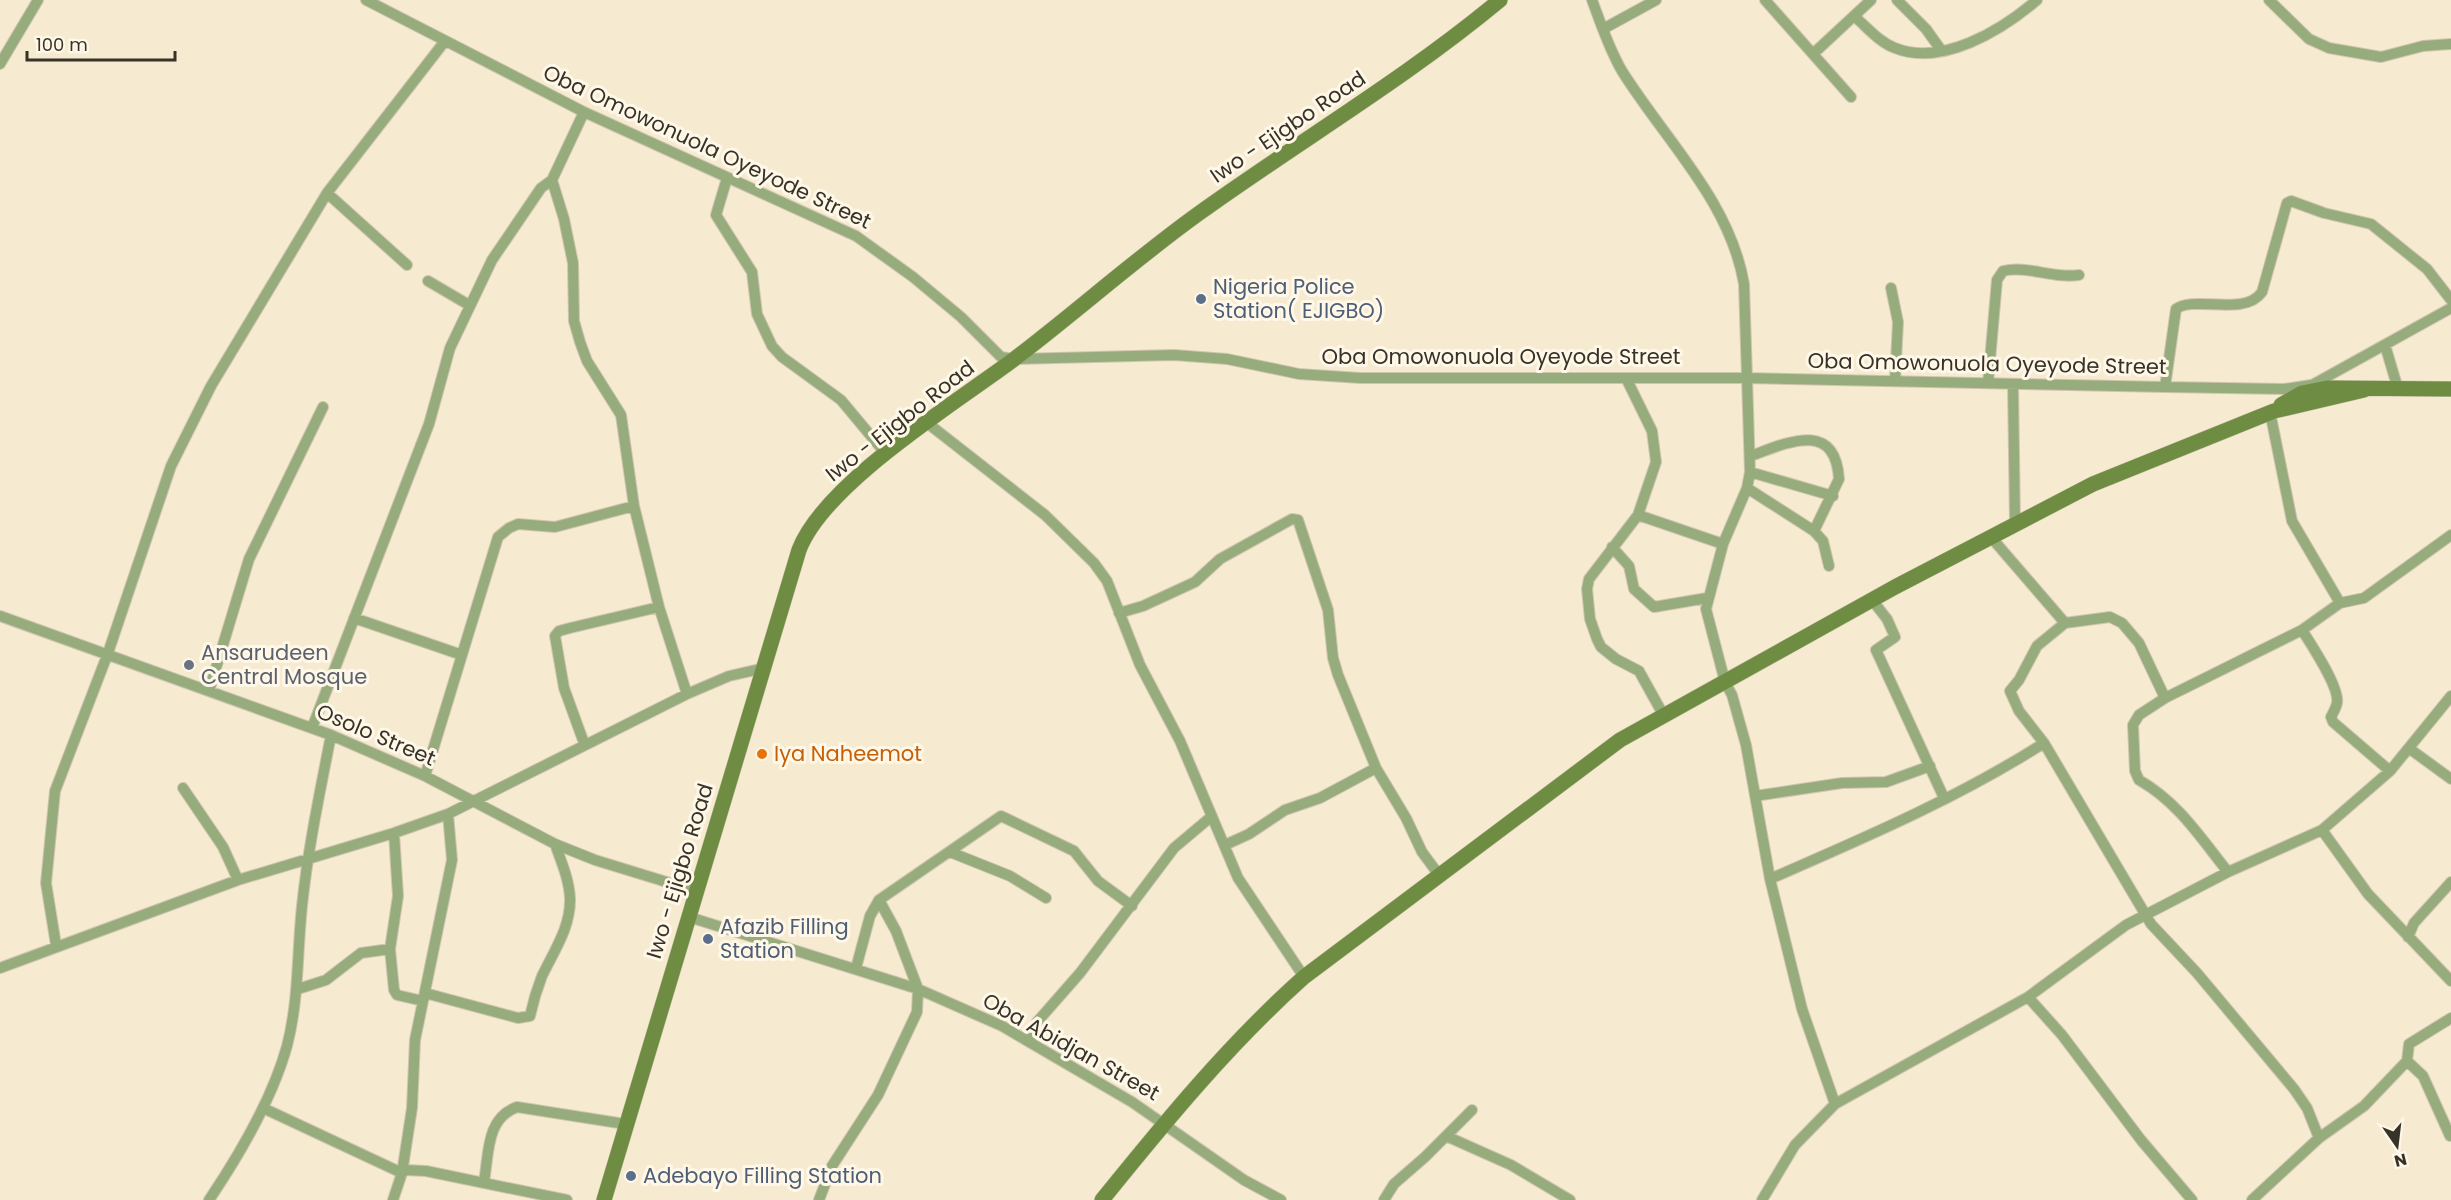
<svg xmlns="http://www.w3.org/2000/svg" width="2451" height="1200" font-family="Poppins,sans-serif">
  <rect width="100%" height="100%" fill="#f6ead1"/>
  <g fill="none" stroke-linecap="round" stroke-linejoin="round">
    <g stroke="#d0c5af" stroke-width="12">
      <path id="street" d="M366 0 584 112 856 236 913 277 961 317 1001 357 1013 359 1174 355 1227 359 1299 374 1360 378H1747L2165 387 2284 389 2311 385
        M1592 0C1601 24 1609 49 1622 71 1665 140 1730 201 1744 284L1750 472 1747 488 1723 544 1706 609 1725 682 1732 695 1746 745 1770 879 1802 1009 1835 1104
        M1765 0 1851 97
        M1897 0 1926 29 1941 50
        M2269 0 2309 39 2329 48 2381 57 2423 46 2451 44
        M1855 17C1867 27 1879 42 1895 48 1942 67 2002 30 2037 0
        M1603 29 1656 0
        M1814 53 1871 0
        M0 64 38 0
        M727 178 716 215 752 272 757 314 772 346 782 357 841 400 886 454
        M552 180 564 219 573 263 574 321 580 342 587 361 621 415 634 506 659 607 687 694
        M327 193 407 265
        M428 281 469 305
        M1891 288 1898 322 1895 381
        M2385 345 2398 389
        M1626 378 1652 431 1656 462 1638 515 1589 579 1587 589 1590 619 1597 639 1601 647 1616 659 1639 671 1664 716
        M1988 383 1997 280 2003 271C2027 265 2054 279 2079 275
        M2013 384 2015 523
        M2165 387 2176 309C2194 295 2245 317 2262 292L2287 203 2291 201 2324 213 2371 224 2427 269 2451 300
        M2313 390 2312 385 2451 308
        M2270 412 2292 521 2340 603
        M926 422 1045 515 1094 563 1107 581 1140 665 1180 741 1238 878 1304 977
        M1751 456C1788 442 1835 420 1839 479L1814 531
        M1750 472 1833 496
        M1747 488 1814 531 1823 541 1829 566
        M1638 515 1723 544
        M1990 536 2065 623
        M1612 547 1629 566 1634 589 1654 607 1707 598
        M1872 600 1887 619 1895 637 1876 650 1944 798
        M1119 613 1143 606 1195 582 1220 559 1292 519 1298 520 1328 610 1333 658 1338 675 1376 768 1406 818 1422 852 1439 875
        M0 616 331 735 425 776 555 844 595 860 696 891
        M354 618 462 655
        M2302 630C2311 644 2340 688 2337 703 2336 708 2333 713 2331 717L2333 722 2390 771
        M209 691 249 559 323 407
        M2165 698 2139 643 2122 623 2110 617 2065 623 2037 646 2019 680 2010 691 2019 711 2044 743 2151 924 2197 973 2294 1089 2307 1108 2319 1138
        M312 728 429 424 450 348 492 260 541 188 552 180 584 112
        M584 743 564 688 555 636 559 631 570 628 659 607
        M2410 749 2451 779
        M425 776 498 537 509 528 518 524 555 527 634 506
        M183 788 223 847 238 880
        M1755 796 1842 783 1886 782 1930 766
        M2322 830 2368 894 2451 981
        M394 833 398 896 390 949 394 990 397 995 423 1001
        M1225 845 1249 834 1285 810 1320 798 1376 768
        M950 852 1010 876 1046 898
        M2228 872C2200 837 2178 802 2139 780L2135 771 2133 725 2139 715 2165 698 2302 630 2340 603 2364 598 2451 535
        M1770 879C1864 838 1958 798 2044 743
        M689 917 918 989 1002 1026 1132 1102 1244 1180 1281 1200
        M2408 937 2414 923 2451 882
        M56 945 46 883 55 791 108 653 171 466 211 386 327 193 445 41
        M0 968 238 880 394 833 448 814 687 694 729 676 764 668
        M856 968 870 916 879 900 1001 816 1074 851 1098 881 1132 906
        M298 989 326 980 361 953 390 949
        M425 993 518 1018 530 1016C533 1002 537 989 542 976 554 951 571 927 570 898 569 879 561 861 555 844
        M2028 997 2062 1035 2141 1140 2192 1200
        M1029 1042 1037 1022 1080 973 1174 848 1212 816
        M2407 1061 2423 1076 2450 1136
        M263 1108 402 1173 406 1170 426 1171 567 1200
        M1446 1136 1511 1165 1570 1200
        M484 1182C489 1153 486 1118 517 1107L625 1124
        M209 1200C240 1154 272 1100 287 1046 299 1000 297 953 302 906 308 848 320 792 331 735
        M393 1200 402 1173 412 1108 415 1040 452 860 448 814
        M819 1200 832 1166 878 1095 917 1012 918 989 896 931 879 900
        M1384 1200 1394 1184 1425 1157 1472 1110
        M1762 1200 1795 1145 1835 1104 2028 997 2126 925 2228 872 2322 830 2390 771 2451 696
        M2252 1200 2319 1138 2364 1106 2407 1061 2409 1044 2451 1018"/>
    </g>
    <g stroke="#d0c5af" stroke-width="16">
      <path id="secondary" d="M2281 405 2302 393 2327 388 2451 389
        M604 1200 799 550C824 484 954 404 1013 360 1075 313 1134 260 1198 214 1298 142 1405 79 1500 0
        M1102 1200C1165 1122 1229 1044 1304 977L1620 740 1895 587 2093 484 2274 411 2364 390"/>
    </g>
    <use href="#street" stroke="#97ac7c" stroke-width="10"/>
    <use href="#secondary" stroke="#6e8d43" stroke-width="15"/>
  </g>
  <g fill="#5c6f8a" stroke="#fff8e8" stroke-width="2">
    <circle cx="1201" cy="299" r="6"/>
    <circle cx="708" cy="939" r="6"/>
    <circle cx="631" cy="1176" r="6"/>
  </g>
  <circle fill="#6b7280" stroke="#fff8e8" stroke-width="2" cx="189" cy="665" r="6"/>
  <circle fill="#e8710a" stroke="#fff8e8" stroke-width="2" cx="762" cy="754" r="6"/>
  <g text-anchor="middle" stroke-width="6" stroke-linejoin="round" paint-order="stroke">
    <g font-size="21" fill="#363228" stroke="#fff8e8">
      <text transform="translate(1288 127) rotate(-34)" y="7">Iwo - Ejigbo Road</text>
      <text transform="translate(707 147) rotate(25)" y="7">Oba Omowonuola Oyeyode Street</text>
      <text x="1501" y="364">Oba Omowonuola Oyeyode Street</text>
      <text transform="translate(1987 364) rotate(1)" y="7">Oba Omowonuola Oyeyode Street</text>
      <text transform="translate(900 421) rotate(-38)" y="7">Iwo - Ejigbo Road</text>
      <text transform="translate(376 735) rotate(23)" y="7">Osolo Street</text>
      <text transform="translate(680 871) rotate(-73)" y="7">Iwo - Ejigbo Road</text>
      <text transform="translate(1071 1047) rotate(29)" y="7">Oba Abidjan Street</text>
    </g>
    <g font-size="21" fill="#4e5e75" stroke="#fff8e8" text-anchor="start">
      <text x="1213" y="294">Nigeria Police<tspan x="1213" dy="24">Station( EJIGBO)</tspan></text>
      <text x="720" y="934">Afazib Filling<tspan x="720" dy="24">Station</tspan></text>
      <text x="643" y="1183">Adebayo Filling Station</text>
    </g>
    <g font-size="21" fill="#5b616d" stroke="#fff8e8" text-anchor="start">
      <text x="201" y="660">Ansarudeen<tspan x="201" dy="24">Central Mosque</tspan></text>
    </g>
    <g font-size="21" fill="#c56008" stroke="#fff8e8" text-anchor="start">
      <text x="774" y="761">Iya Naheemot</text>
    </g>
  </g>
  <g transform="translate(2397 1146) rotate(166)" stroke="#fff8e8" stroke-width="4.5" paint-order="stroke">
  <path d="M0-4.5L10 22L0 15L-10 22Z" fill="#363228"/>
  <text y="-9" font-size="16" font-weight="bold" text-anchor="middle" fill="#363228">N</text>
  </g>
  <path d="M27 51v9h148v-9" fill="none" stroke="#363228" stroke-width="3"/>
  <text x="36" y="51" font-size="18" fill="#363228" stroke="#fff8e8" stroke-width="4.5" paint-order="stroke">100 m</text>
</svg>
